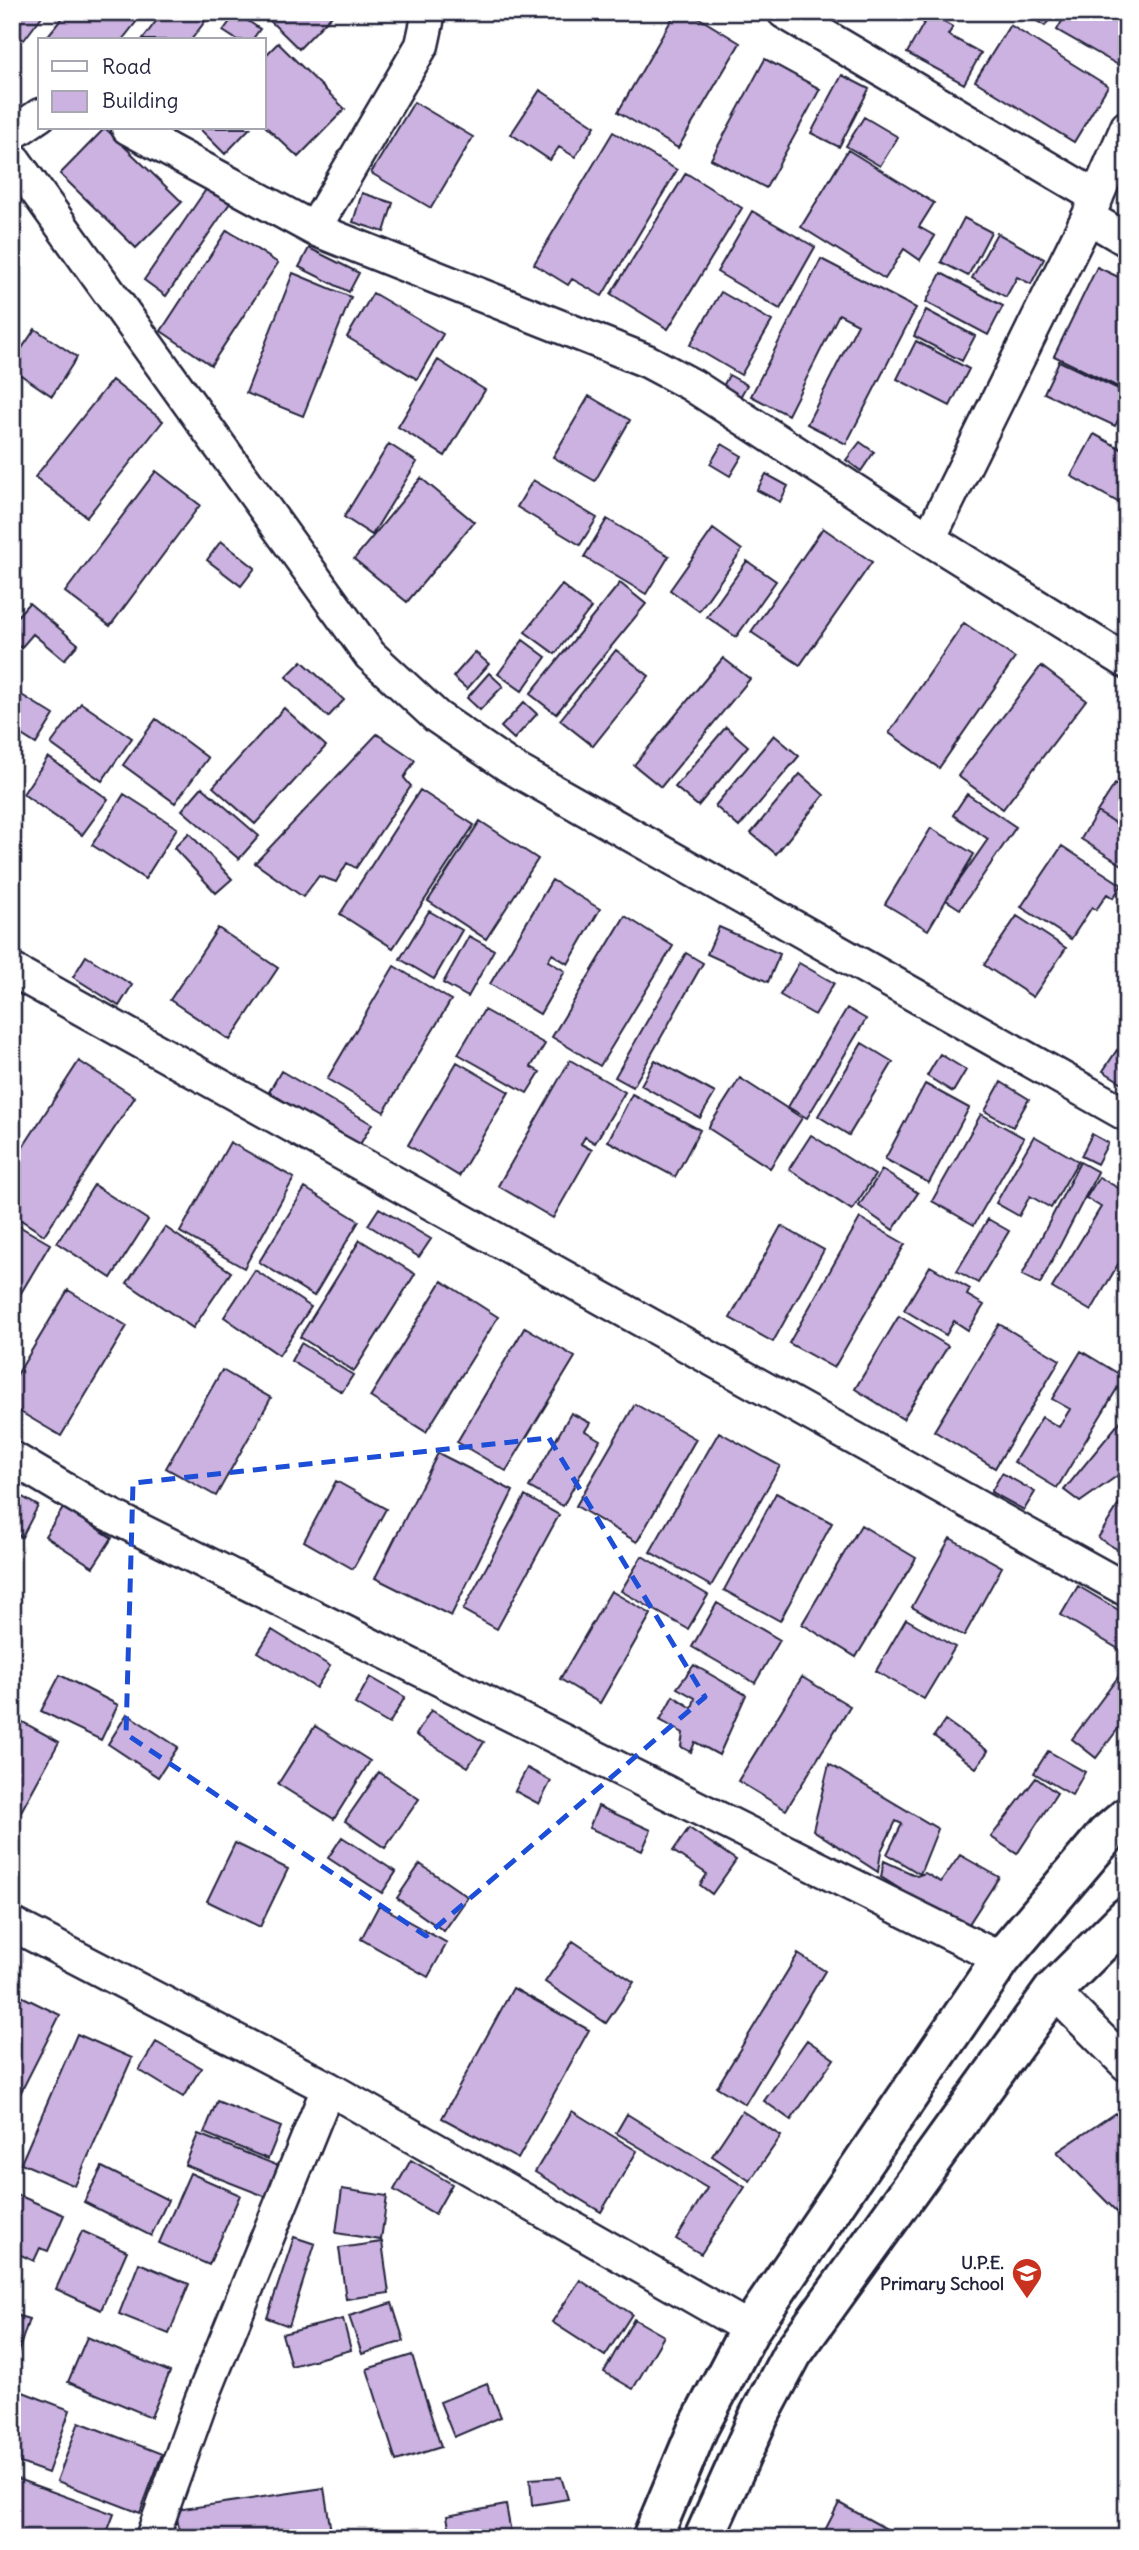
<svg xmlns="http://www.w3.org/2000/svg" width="1139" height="2550" font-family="Delius,sans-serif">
  <rect width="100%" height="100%" fill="#fff"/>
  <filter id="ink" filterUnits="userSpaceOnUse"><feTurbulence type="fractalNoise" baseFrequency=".0143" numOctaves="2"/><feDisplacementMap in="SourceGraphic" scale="14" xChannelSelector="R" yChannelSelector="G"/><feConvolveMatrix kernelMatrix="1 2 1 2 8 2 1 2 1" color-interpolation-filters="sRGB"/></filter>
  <g filter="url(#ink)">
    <path fill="#cbb2e0" stroke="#22223b" stroke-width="2" d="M12 12H45L24 40 12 32Z
      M67 12H144L122 40H49L46 38Z
      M163 12H212L191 40H142Z
      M261 12H335L299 49Z
      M676 12H689L740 43 678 148 618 112Z
      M1022 12H1054L1045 26Z
      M1067 12H1120L1127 16V55L1120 66 1057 30Z
      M236 13 260 29 252 40H237L223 31Z
      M929 14 953 27 948 35 981 53 964 84 907 53Z
      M1010 25 1108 86 1074 142 975 81Z
      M278 43 345 109 298 157 264 125V57Z
      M765 59 820 89 766 188 711 159Z
      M842 75 869 89 839 147 811 133Z
      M540 90 595 126 575 157 559 147 550 160 511 134Z
      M414 102 473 137 431 208 371 173Z
      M864 117 898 137 880 166 846 146Z
      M105 128 182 202 136 248 60 174Z
      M199 128H250L225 154Z
      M613 132 677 170 602 296 572 279 568 285 534 264Z
      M848 150 934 203 919 227 935 236 920 260 904 249 885 279 801 227Z
      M686 173 742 208 668 329 611 294Z
      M209 185 232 200 166 296 144 280Z
      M362 193 393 203 384 232 353 222Z
      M752 211 815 247 780 309 717 272Z
      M964 218 991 232 968 276 941 262Z
      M227 230 278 263 211 365 161 331Z
      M997 233 1044 259 1031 284 1017 277 1006 297 972 278Z
      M309 248 359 273 349 292 299 267Z
      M821 259 916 308 846 444 807 424 858 324 839 314 788 415 751 396Z
      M1097 267 1127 281V368L1118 387 1054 356Z
      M293 273 351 297 303 416 246 393Z
      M941 273 1003 306 988 335 926 302Z
      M721 292 772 321 741 375 690 345Z
      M373 293 443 334 417 379 347 337Z
      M926 310 975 336 962 361 914 336Z
      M35 329 77 357 52 396 12 369V363Z
      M916 341 969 369 950 406 897 379Z
      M438 360 485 390 445 456 398 427Z
      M1059 361 1127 393V403L1115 426 1044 393Z
      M729 375 747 385 739 399 721 390Z
      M112 380 163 421 87 517 35 477Z
      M589 396 630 420 595 481 553 457Z
      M1094 434 1127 452V507L1071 476Z
      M860 442 874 452 861 471 846 460Z
      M389 444 417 462 372 535 344 517Z
      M722 444 742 456 730 476 710 464Z
      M156 471 200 505 110 626 65 592Z
      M766 474 788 486 780 502 757 490Z
      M421 478 474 522 407 602 354 559Z
      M533 480 597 518 580 545 517 507Z
      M607 519 669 556 646 594 584 557Z
      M823 528 872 562 800 665 751 632Z
      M713 529 742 550 699 611 670 590Z
      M221 541 255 568 241 586 207 560Z
      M747 561 776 581 736 637 707 617Z
      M620 583 646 604 556 714 530 694Z
      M562 585 591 608 555 654 525 632Z
      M29 603 78 644 64 660 33 634 21 648 12 641V622Z
      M964 623 1015 658 939 768 889 733Z
      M523 640 546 657 522 691 498 674Z
      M616 650 649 676 593 746 560 720Z
      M475 652 489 664 467 689 453 677Z
      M723 658 750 679 661 787 634 765Z
      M302 661 344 700 328 717 286 677Z
      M1041 666 1086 700 1003 809 958 776Z
      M489 673 503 686 480 710 467 698Z
      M12 689 54 715 36 744 12 729Z
      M524 702 537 714 514 739 501 727Z
      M81 703 132 738 102 781 51 744Z
      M284 708 326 746 255 824 213 787Z
      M156 719 208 758 175 803 123 765Z
      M726 727 748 746 698 806 675 787Z
      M377 734 415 760 404 778 411 786 356 868 347 863 336 882 319 876 303 897 255 863Z
      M774 735 799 756 739 827 715 806Z
      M48 757 108 799 82 835 23 794Z
      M800 774 824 795 776 854 751 833Z
      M1115 784 1127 791V830L1097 812Z
      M202 787 259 836 239 859 182 810Z
      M420 790 474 825 393 948 340 914Z
      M124 794 177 828 145 879 92 845Z
      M967 794 1016 827 960 909 946 900 988 839 953 815Z
      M1097 812 1127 830V868L1081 839Z
      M480 821 538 859 486 939 428 901Z
      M931 828 974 854 928 930 885 904Z
      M189 833 232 879 216 893 174 848Z
      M1062 846 1122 885 1113 898 1107 894 1096 910 1092 907 1071 939 1021 907Z
      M552 880 600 909 568 964 552 954 548 961 565 971 540 1014 490 984Z
      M429 911 462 930 434 979 400 959Z
      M625 916 673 946 600 1066 552 1037Z
      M1017 916 1066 948 1033 997 984 965Z
      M719 927 780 954 768 982 707 954Z
      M218 928 278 968 230 1040 170 1000Z
      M469 936 494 950 468 997 443 983Z
      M686 953 703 963 633 1087 615 1077Z
      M86 956 132 985 119 1006 73 977Z
      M799 963 834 983 815 1015 780 995Z
      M394 966 451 1000 384 1112 327 1079Z
      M847 1008 866 1019 807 1118 788 1107Z
      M484 1010 545 1044 531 1067 540 1072 527 1093 458 1054Z
      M862 1043 893 1062 849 1135 818 1116Z
      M1117 1050 1127 1057V1086L1103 1071Z
      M940 1054 966 1070 953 1092 927 1076Z
      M570 1060 625 1092 595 1143 585 1137 581 1144 592 1150 553 1218 498 1186Z
      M655 1060 715 1093 700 1118 641 1085Z
      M79 1061 135 1097 44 1235 12 1214V1164Z
      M457 1062 509 1092 459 1176 408 1145Z
      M281 1071 372 1124 359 1146 269 1092Z
      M740 1078 802 1118 770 1168 708 1128Z
      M1001 1082 1029 1099 1013 1127 985 1111Z
      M925 1084 969 1108 929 1183 885 1159Z
      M632 1094 700 1130 675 1177 608 1141Z
      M981 1114 1024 1138 974 1225 932 1201Z
      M1092 1134 1108 1143 1097 1164 1081 1156Z
      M811 1135 875 1175 852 1210 789 1169Z
      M1034 1136 1078 1161 1051 1208 1030 1196 1019 1216 996 1203Z
      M230 1142 294 1178 244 1268 180 1232Z
      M1080 1162 1098 1172 1040 1284 1022 1275Z
      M882 1170 918 1193 893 1230 859 1206Z
      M1099 1177 1127 1193V1249L1091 1311 1052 1288 1101 1207 1086 1198Z
      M94 1185 148 1220 111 1278 57 1243Z
      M305 1188 359 1221 314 1296 259 1262Z
      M379 1208 431 1239 419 1257 368 1225Z
      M860 1218 905 1244 834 1368 789 1343Z
      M988 1219 1009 1231 978 1283 957 1271Z
      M12 1222 50 1244 15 1303 12 1301Z
      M781 1226 824 1250 773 1342 730 1318Z
      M165 1227 231 1272 193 1328 127 1283Z
      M360 1240 415 1274 354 1371 300 1337Z
      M930 1266 970 1289 967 1295 984 1305 968 1330 954 1321 946 1335 904 1310Z
      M255 1270 311 1307 279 1355 224 1317Z
      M442 1281 498 1317 426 1432 370 1397Z
      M68 1290 127 1326 61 1436 12 1407V1383Z
      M899 1316 948 1346 903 1419 855 1389Z
      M999 1324 1060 1360 995 1468 934 1431Z
      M525 1327 575 1357 506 1471 457 1442Z
      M301 1343 353 1375 342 1392 291 1361Z
      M1081 1351 1124 1377 1057 1488 1014 1462 1042 1417 1059 1427 1070 1409 1052 1399Z
      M222 1370 271 1398 216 1496 166 1468Z
      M635 1404 696 1439 637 1542 576 1506Z
      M571 1413 590 1423 585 1431 600 1440 563 1506 529 1487Z
      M1127 1413V1469L1080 1502 1064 1490Z
      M719 1432 780 1466 711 1586 650 1552Z
      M438 1453 513 1491 451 1616 375 1578Z
      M1002 1473 1035 1492 1024 1510 991 1492Z
      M336 1481 386 1509 353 1569 304 1541Z
      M12 1491 38 1506 22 1537 12 1532Z
      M1127 1491V1555L1098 1538Z
      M776 1493 832 1523 780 1621 724 1590Z
      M525 1496 559 1515 497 1629 463 1610Z
      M64 1507 112 1538 93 1567 45 1536Z
      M861 1525 916 1558 856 1657 802 1624Z
      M950 1538 1002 1567 964 1636 912 1607Z
      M642 1556 708 1595 688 1629 621 1591Z
      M1078 1586 1127 1615V1654L1061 1615Z
      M611 1591 651 1614 600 1703 560 1679Z
      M717 1603 780 1640 755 1683 692 1647Z
      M906 1619 955 1647 924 1699 876 1671Z
      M272 1630 330 1666 316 1688 258 1652Z
      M694 1665 746 1695 719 1755 695 1742 691 1752 681 1747 683 1733 660 1720 673 1696 692 1708 695 1698 677 1688Z
      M1127 1665V1717L1096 1758 1072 1739Z
      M60 1675 118 1705 101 1740 41 1711Z
      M370 1677 405 1697 389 1724 355 1704Z
      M802 1677 850 1706 786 1810 738 1781Z
      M431 1710 484 1742 468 1767 416 1735Z
      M127 1714 178 1747 158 1777 108 1744Z
      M12 1716 59 1742 12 1828Z
      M945 1720 988 1751 976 1768 934 1736Z
      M315 1726 370 1761 334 1819 278 1784Z
      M1048 1751 1085 1772 1072 1795 1034 1773Z
      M829 1764 938 1829 920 1874 887 1854 902 1824 896 1821 881 1851 878 1872 813 1830Z
      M527 1768 551 1781 539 1804 515 1791Z
      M379 1772 419 1799 385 1848 345 1821Z
      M1036 1778 1057 1793 1017 1854 991 1837Z
      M598 1806 651 1830 642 1851 589 1828Z
      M689 1828 736 1860 712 1894 700 1885 707 1874 673 1851Z
      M342 1837 396 1872 382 1893 328 1858Z
      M235 1843 288 1869 260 1927 207 1901Z
      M960 1855 999 1877 965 1930 881 1877 884 1861 917 1876 925 1873 941 1882Z
      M420 1864 468 1897 444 1931 397 1898Z
      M379 1905 447 1943 428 1977 361 1939Z
      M573 1941 634 1982 606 2023 545 1982Z
      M798 1954 825 1971 745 2104 717 2087Z
      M513 1988 589 2030 518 2159 442 2118Z
      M19 1995 60 2015 20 2094 12 2090V2009Z
      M77 2034 132 2058 75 2186 21 2163Z
      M807 2040 834 2059 791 2120 764 2101Z
      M156 2042 201 2068 183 2097 139 2070Z
      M217 2101 281 2127 268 2159 204 2133Z
      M572 2111 637 2151 601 2212 535 2172Z
      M742 2111 781 2136 750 2181 712 2156Z
      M1115 2113 1127 2125V2222L1057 2152Z
      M627 2114 745 2187 701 2254 676 2239 707 2188 616 2133Z
      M198 2134 284 2168 272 2199 185 2165Z
      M411 2160 452 2184 435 2214 394 2190Z
      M102 2167 168 2200 151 2236 84 2202Z
      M190 2173 240 2195 209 2265 159 2243Z
      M342 2189 387 2196 381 2240 336 2233Z
      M18 2195 64 2215 48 2251 40 2248 34 2261 12 2251V2209Z
      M82 2231 127 2251 101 2310 56 2289Z
      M294 2237 315 2244 289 2326 267 2318Z
      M382 2242 389 2293 346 2299 339 2248Z
      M139 2263 189 2284 169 2334 119 2314Z
      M580 2280 632 2314 605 2356 552 2322Z
      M392 2303 404 2341 362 2354 349 2316Z
      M12 2314 29 2319 12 2371Z
      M343 2319 351 2350 291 2366 282 2334Z
      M634 2319 664 2336 633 2389 604 2372Z
      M87 2337 170 2372 151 2417 68 2382Z
      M412 2355 441 2447 396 2461 367 2369Z
      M487 2383 501 2417 454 2437 440 2402Z
      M15 2389 70 2410 48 2473 12 2460V2396Z
      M79 2422 162 2454 140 2513 57 2481Z
      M12 2477 114 2514 105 2538H12Z
      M561 2477 568 2499 532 2505 530 2479Z
      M324 2488 332 2538H180L176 2510Z
      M839 2503 903 2538H821Z
      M506 2505 512 2538H451L447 2516Z"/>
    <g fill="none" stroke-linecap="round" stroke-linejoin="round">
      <g stroke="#22223b" stroke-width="37">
        <path id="street" d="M784 12 1097 197
          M128 128 314 229 647 361 692 385 929 539 1127 662
          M12 134 40 115
          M12 157 370 655 437 717 509 766 1127 1115
          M1088 217 1127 240
          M314 229 422 45 427 22 426 12
          M929 539 1088 217 1127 127
          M12 970 1127 1590
          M12 1458 98 1509 1001 1959
          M12 1924 328 2088 750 2329
          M1053 1991 1127 2065
          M152 2538 201 2401 328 2088"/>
      </g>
      <g stroke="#22223b" stroke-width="44">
        <path id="secondary" d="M652 2538 698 2428 750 2329 1001 1959 1106 1835 1127 1817
          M704 2538 759 2416 792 2354 1053 1991 1127 1917"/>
      </g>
      <use href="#street" stroke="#fff" stroke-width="32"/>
      <use href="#secondary" stroke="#fff" stroke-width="38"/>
    </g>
  </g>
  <path fill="none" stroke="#1d4ed8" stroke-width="5" stroke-dasharray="14 9" stroke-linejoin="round" d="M549 1438 705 1697 426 1936 126 1734 133 1483Z"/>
  <defs>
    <g id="school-pin" transform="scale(1.575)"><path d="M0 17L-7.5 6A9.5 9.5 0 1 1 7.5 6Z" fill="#c8321e" stroke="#fff"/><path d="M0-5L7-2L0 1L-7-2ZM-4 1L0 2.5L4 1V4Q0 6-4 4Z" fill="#fff"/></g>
  </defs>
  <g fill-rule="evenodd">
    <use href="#school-pin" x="1027" y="2273"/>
  </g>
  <g text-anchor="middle" stroke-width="5" stroke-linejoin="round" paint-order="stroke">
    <g font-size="18" font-weight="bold" fill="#22223b" stroke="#fff" text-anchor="end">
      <text x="1004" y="2269">U.P.E.<tspan x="1004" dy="21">Primary School</tspan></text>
    </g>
  </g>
  <rect width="1139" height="2550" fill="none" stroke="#fff" stroke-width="42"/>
  <rect x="21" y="21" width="1097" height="2508" fill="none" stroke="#22223b" stroke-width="2.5" filter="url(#ink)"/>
  <rect x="38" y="38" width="228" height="91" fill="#ffffff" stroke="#a7a7b1" stroke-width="2"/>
  <rect x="52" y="61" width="35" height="10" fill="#ffffff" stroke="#a7a7b1" stroke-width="2"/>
  <text x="102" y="74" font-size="21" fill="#22223b">Road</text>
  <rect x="52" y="91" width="35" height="21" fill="#cbb2e0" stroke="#a7a7b1" stroke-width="2"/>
  <text x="102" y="108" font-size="21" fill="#22223b">Building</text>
</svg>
